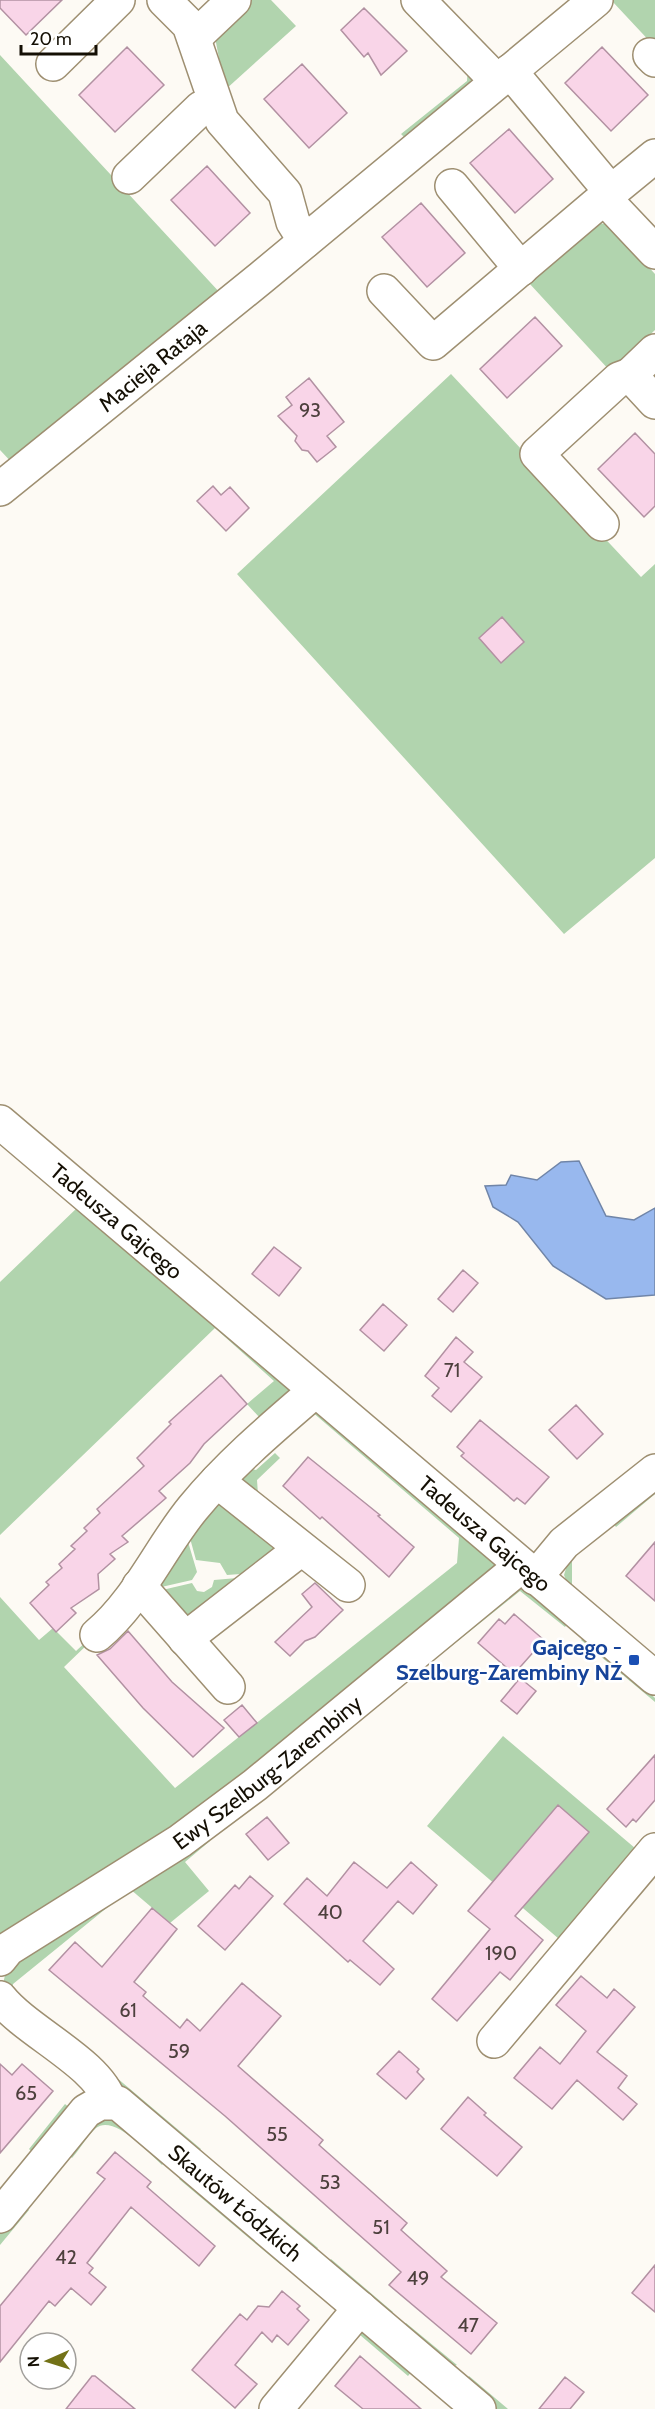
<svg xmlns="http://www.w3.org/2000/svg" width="655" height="2409" font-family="Cabin,sans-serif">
  <rect width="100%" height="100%" fill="#fdfaf4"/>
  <path fill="#b1d4ae" d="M252 0H271L296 26 225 90 214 32Z
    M613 0H655V47L612 1 533 73 537 60Z
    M0 55 222 295 15 466 0 450Z
    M468 64 474 85 409 142 401 134 467 81Z
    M599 223 610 225 655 274V330L611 372 529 283Z
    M451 374 641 577 655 564V858L564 934 237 574Z
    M79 1206 295 1387 260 1418 247 1404 274 1381 215 1328 0 1535V1282Z
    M314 1408 500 1562 205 1813 0 1939V1597L39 1640 53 1628 76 1651 89 1639 91 1641 64 1667 175 1788 457 1563 459 1538 311 1411Z
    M275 1453 280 1458 257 1480 258 1494 242 1481 247 1468 256 1470Z
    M655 1483V1494L616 1527 613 1523 572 1556V1595L564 1575 571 1552Z
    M220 1503 272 1540 274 1551 254 1573 227 1575 220 1563 196 1560 188 1531Z
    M186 1535 197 1572 192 1580 157 1588Z
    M249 1577 188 1619 158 1591 192 1583 197 1591 204 1592 212 1587 214 1580Z
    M527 1587 570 1620 565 1627 520 1591 270 1792 517 1588Z
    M587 1634 655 1698V1702L581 1640Z
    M503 1736 642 1854 566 1945 427 1826Z
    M202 1836 210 1841 185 1862 209 1891 170 1923 130 1889 13 1984 12 2003 2 1988 6 1971 12 1962Z
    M78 2045 201 2149 192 2156 74 2051Z
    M65 2104 75 2112 37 2157 29 2149Z
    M112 2118 167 2158 162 2165C149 2153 114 2114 96 2128 87 2136 80 2149 72 2158L66 2152 89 2124Z
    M184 2173 285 2261 281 2265 179 2179Z
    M22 2204 29 2210 0 2245V2231Z
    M268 2206 318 2248 312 2255 262 2212Z
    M331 2259 393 2312 387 2317 325 2266Z
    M406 2323 457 2365 447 2369 400 2329Z
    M361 2327 413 2370 408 2376 353 2329Z
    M469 2376 508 2409H494L464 2383Z"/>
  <path fill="#98b8ee" stroke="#7085a8" stroke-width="1.5" d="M579 1161 606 1216 634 1220 655 1208V1295L606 1299 553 1266 518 1222 493 1207 485 1186 506 1185 511 1175 537 1180 561 1162Z"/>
  <path fill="#f9d5e8" stroke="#b291a2" stroke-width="1.5" d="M0 0H62L26 35 0 8Z
    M364 8 407 51 381 75 368 53 364 57 341 30Z
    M127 47 164 85 115 132 79 95Z
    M602 47 648 95 611 131 565 83Z
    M302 64 347 113 309 148 264 99Z
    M509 129 553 179 515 213 470 163Z
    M207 166 250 213 215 246 171 200Z
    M421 203 465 253 427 287 382 237Z
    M535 317 562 346 507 398 480 369Z
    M309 378 344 422 327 436 336 447 317 462 308 451 302 450 295 441 297 436 278 416 292 405 286 397Z
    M635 433 655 454V506L644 517 598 469Z
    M213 486 221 495 230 487 249 508 226 531 197 501Z
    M502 617 524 642 501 663 479 638Z
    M274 1247 301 1268 279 1296 252 1274Z
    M463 1270 478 1283 453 1312 438 1299Z
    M383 1304 407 1325 384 1351 360 1330Z
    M456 1337 473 1352 464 1362 482 1377 451 1412 432 1396 439 1388 425 1376Z
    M221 1375 247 1404 204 1444 190 1463 159 1491 166 1498 122 1536 128 1542 110 1554 115 1559 98 1574 99 1589 71 1608 76 1613 56 1632 30 1603 49 1585 46 1582 62 1568 59 1564 75 1549 71 1546 87 1531 84 1528 100 1513 97 1509 144 1466 137 1458 171 1424 169 1422Z
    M576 1405 603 1434 577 1459 549 1430Z
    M480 1420 549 1477 525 1504 517 1498 514 1501 461 1456 464 1453 457 1447Z
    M308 1457 380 1515 378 1516 414 1547 389 1577 322 1517 320 1519 283 1486Z
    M655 1542V1601L626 1576Z
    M315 1583 343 1610 315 1637 305 1641 290 1656 275 1642 312 1607 302 1594Z
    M514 1614 544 1640 514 1674 478 1643 499 1619 505 1624Z
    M128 1631 172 1682 224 1728 193 1757 143 1708 97 1655 110 1649Z
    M520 1678 536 1691 517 1714 501 1701Z
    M242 1705 257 1723 239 1737 224 1720Z
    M655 1755V1800L636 1822 633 1819 626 1827 607 1809Z
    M558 1805 589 1832 515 1916 543 1940 510 1980 500 1972 457 2021 432 1999 490 1929 468 1911Z
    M267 1817 289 1843 268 1860 246 1834Z
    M354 1862 387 1888 411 1862 437 1885 413 1914 398 1901 363 1941 394 1969 380 1985 350 1960 348 1962 284 1904 307 1878 327 1896Z
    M250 1876 273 1896 225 1950 198 1926 235 1885 239 1889Z
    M152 1908 177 1929 134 1982 146 1992 143 1996 180 2028 187 2019 200 2031 242 1983 281 2016 238 2066 323 2140 319 2145 407 2223 401 2230 447 2271 441 2277 497 2323 471 2354 389 2285 401 2272 225 2116 49 1970 75 1942 102 1967Z
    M581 1976 607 1998 614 1989 635 2007 597 2052 627 2076 618 2088 637 2104 623 2120 577 2080 552 2109 514 2078 540 2047 560 2064 586 2031 556 2005Z
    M399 2051 419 2069 417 2072 424 2079 406 2099 377 2074Z
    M0 2064 12 2075 22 2064 53 2091 0 2153Z
    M468 2097 486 2113 484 2115 522 2147 497 2176 441 2129Z
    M115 2152 151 2182 147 2187 215 2246 199 2266 131 2207 87 2263 93 2268 89 2273 106 2287 91 2305 71 2288 55 2306 49 2301 0 2362V2306L105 2179 97 2173Z
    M655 2265V2312L632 2293Z
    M282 2291 300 2306 297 2309 309 2320 288 2345 277 2335 272 2342 262 2332 235 2365 257 2384 235 2408 192 2370 240 2314 247 2320 258 2306 269 2307Z
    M360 2356 421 2409H363L335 2386Z
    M92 2376H95L135 2409H66Z
    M565 2377 584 2392 570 2409H539Z"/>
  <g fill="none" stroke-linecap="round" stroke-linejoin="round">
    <g stroke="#9e8f71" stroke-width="36">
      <g id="minor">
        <path d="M164 0 189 25 222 121 285 193 293 222 305 241"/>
        <path d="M418 0 497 81"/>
        <path d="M194 38 234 0"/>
        <path d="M650 55 655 60"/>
        <path d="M53 64 118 0"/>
        <path d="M129 177 201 108 214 104"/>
        <path d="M452 186 521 269"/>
        <path d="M611 192 655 156"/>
        <path d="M604 198 655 252"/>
        <path d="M384 291 433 343 611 192 510 71"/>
        <path d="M630 375 655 351"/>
        <path id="s1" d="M0 489 262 277 596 0"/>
        <path d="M602 524 537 454 619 379 630 375 655 402"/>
        <path id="s2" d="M0 1122 655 1678"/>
        <path d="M217 1481 348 1585"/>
        <path d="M535 1578 564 1543 655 1471"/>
        <path d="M139 1586 228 1687"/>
        <path d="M97 1635C138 1601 160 1548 193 1508 229 1464 273 1427 315 1391"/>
        <path d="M185 1639 301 1549"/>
        <path id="s3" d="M0 1959 8 1949 180 1841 255 1785 521 1566"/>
        <path d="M0 1998C27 2032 98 2063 110 2102"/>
        <path d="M494 2041 655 1850"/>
        <path id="s4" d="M0 2216 86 2111 100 2103H118L479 2409"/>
        <path d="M276 2409 360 2308"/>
      </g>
    </g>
    <use href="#minor" stroke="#fff" stroke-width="33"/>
  </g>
  <rect fill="#1a4fb4" stroke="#fff" stroke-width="2" x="628" y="1654" width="12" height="12" rx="3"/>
  <g text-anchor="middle" stroke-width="5" stroke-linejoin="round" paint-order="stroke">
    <g font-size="20" fill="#4d403d">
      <text x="310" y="417">93</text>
      <text x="452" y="1377">71</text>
      <text x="330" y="1919">40</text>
      <text x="501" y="1960">190</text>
      <text x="128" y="2017">61</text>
      <text x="179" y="2058">59</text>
      <text x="26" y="2100">65</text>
      <text x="277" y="2141">55</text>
      <text x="330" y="2189">53</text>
      <text x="381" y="2234">51</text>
      <text x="66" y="2264">42</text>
      <text x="418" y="2285">49</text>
      <text x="468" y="2332">47</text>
    </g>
    <g font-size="22" fill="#140f04" stroke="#fff">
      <text dy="8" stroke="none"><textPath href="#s1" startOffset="196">Macieja Rataja</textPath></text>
      <text dy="8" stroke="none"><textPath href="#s2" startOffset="153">Tadeusza Gajcego</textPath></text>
      <text dy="8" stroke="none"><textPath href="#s2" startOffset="636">Tadeusza Gajcego</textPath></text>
      <text dy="8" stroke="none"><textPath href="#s3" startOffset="327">Ewy Szelburg-Zarembiny</textPath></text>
      <text dy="8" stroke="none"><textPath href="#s4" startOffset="324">Skautów Łódzkich</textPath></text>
    </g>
    <g font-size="22" font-weight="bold" fill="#164399" stroke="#fff" text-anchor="end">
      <text x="622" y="1655">Gajcego -<tspan x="622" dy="25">Szelburg-Zarembiny NŻ</tspan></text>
    </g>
  </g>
  <g transform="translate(48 2361) rotate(267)"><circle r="28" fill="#ffffff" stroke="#a19f9b" stroke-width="1.5"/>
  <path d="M0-4.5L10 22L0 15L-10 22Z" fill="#737217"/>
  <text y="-9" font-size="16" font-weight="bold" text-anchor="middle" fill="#140f04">N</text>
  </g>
  <path d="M21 45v9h75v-9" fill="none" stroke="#140f04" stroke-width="3"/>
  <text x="30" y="45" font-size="18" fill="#140f04" stroke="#ffffff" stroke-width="4.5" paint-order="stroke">20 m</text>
</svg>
